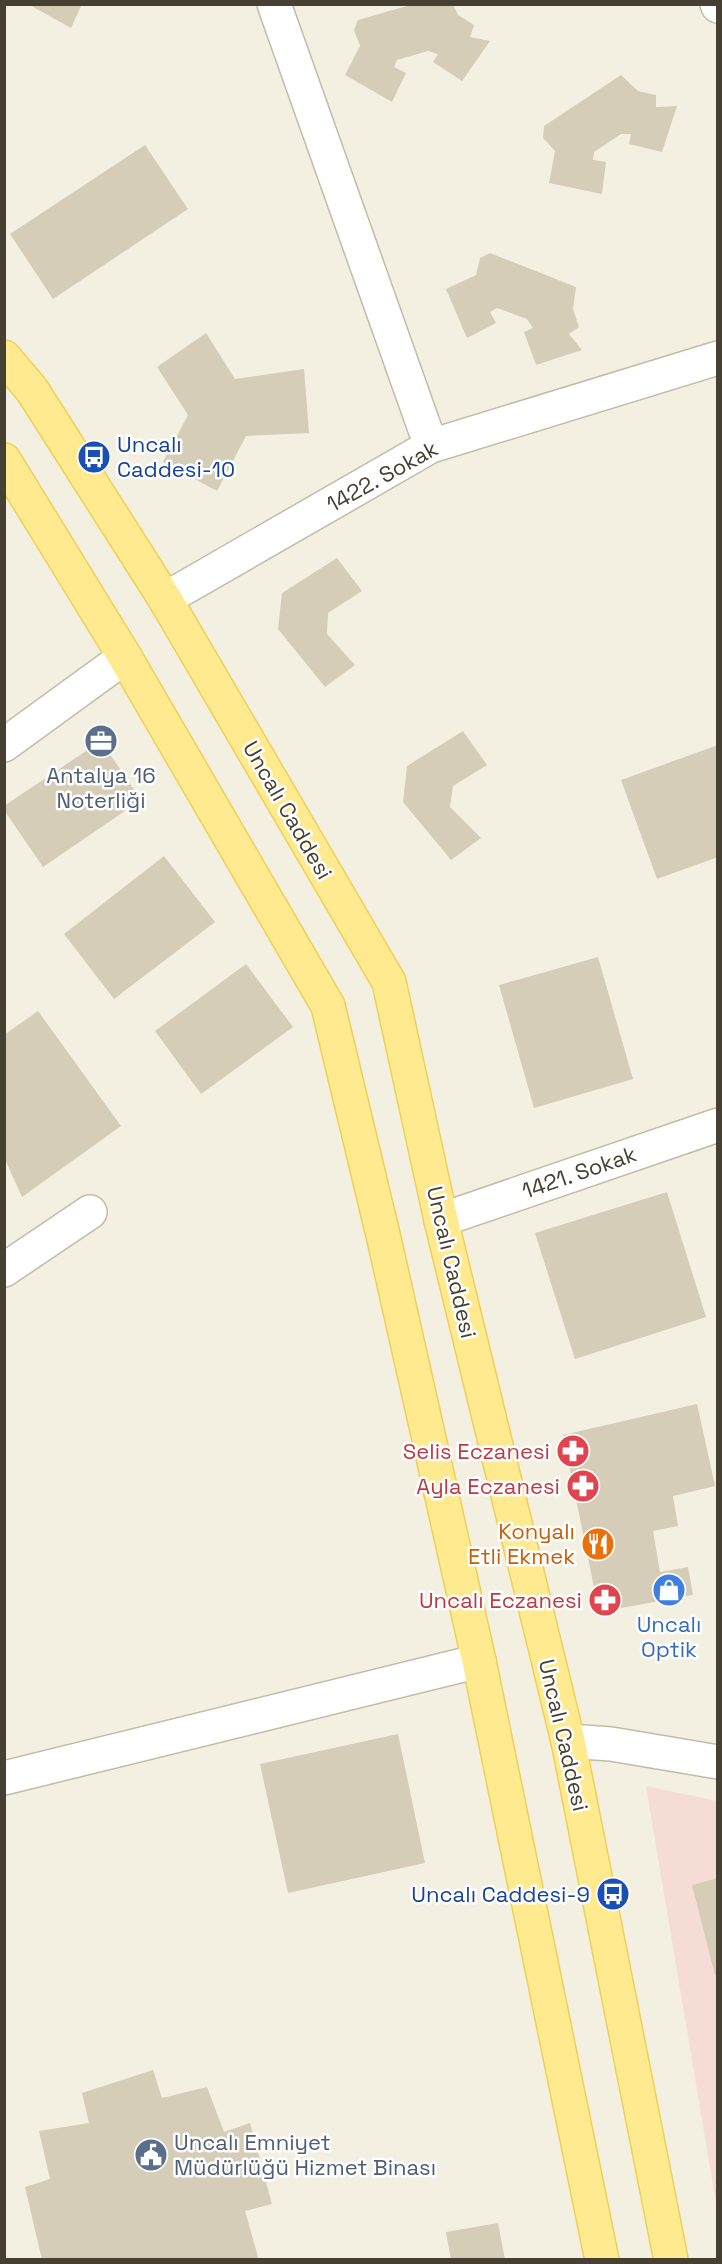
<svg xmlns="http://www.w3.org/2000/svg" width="722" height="2264" font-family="'Space Grotesk',sans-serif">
  <rect width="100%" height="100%" fill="#f3f0e2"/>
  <path fill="#f5dcd4" d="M646 1786 717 1801V2209Z"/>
  <path fill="#d5cdb7" d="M28 4H82L71 28Z
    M414 4H453L458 15 474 25 470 37 490 41 462 81 433 62 438 54 428 51 397 60 394 67 406 73 392 102 345 75 360 46 354 30 358 20Z
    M621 75 638 91 656 95V107L677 106 662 152 629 144 631 134H621L594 152 593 160 606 162 602 194 549 183 555 151 543 138 544 126Z
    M145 145 188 209 53 299 10 234Z
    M490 253 576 287 573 309 579 327 569 334 582 350 536 365 524 332 533 328 527 319 497 308 490 312 496 323 467 338 446 289 476 275 480 258Z
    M206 333 235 379 304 369 309 433 246 436 217 491 163 462 188 415 157 367Z
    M337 558 362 591 328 613 327 634 355 665 325 687 278 629 282 593Z
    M463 731 487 765 453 786 450 807 481 838 451 860 403 802 407 766Z
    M101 741 141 800 43 867 4 810V806Z
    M718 745V857L657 879 621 780Z
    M164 856 215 922 114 999 64 934Z
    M598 957 633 1079 534 1108 499 985Z
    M246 964 293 1027 201 1094 155 1031Z
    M38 1011 121 1126 22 1197 4 1157V1035Z
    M667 1192 706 1317 575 1359 535 1233Z
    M697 1404 715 1486 673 1496 678 1526 653 1531 660 1572 688 1567 693 1595 599 1612 563 1435Z
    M398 1734 425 1863 288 1893 260 1764Z
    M718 1878V1974L715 1975 692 1885Z
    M153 2070 162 2098 207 2087 224 2132 250 2123 272 2204 245 2211 259 2260H42L25 2187 50 2179 39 2131 89 2123 82 2093Z
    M498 2223 505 2260H451L446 2232Z"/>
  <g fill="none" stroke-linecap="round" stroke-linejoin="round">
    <g stroke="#c2bca7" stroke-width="36">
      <path id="street" d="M274 4 431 446
        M717 4 718 6
        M165 599 431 446 718 358
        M4 745 125 657
        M441 1220 718 1125
        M4 1270 90 1212
        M568 1741 611 1744 718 1762
        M4 1778 479 1661"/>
    </g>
    <g stroke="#eed055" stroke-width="36">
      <path id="primary" d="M4 357 32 390 165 599 389 982 441 1220 568 1741 671 2260
        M4 460 125 657 328 1006 384 1239 479 1661 602 2260"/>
    </g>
    <use href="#street" stroke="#fff" stroke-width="33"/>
    <use href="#primary" stroke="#ffea8f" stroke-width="33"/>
  </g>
  <defs>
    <g id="bus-disc" transform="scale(1.725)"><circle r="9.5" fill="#1a4fb4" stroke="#fff"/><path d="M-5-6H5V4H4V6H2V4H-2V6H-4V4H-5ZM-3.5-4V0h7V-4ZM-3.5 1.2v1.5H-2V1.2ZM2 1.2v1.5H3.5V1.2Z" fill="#fff"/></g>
    <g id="office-disc" transform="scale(1.725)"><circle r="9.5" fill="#5c6f8a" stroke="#fff"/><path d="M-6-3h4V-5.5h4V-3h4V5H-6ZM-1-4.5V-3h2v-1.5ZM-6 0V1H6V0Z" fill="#fff"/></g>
    <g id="pharmacy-disc" transform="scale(1.725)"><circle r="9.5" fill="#e0444e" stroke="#fff"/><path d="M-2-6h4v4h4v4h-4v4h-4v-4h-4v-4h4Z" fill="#fff"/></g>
    <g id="restaurant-disc" transform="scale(1.725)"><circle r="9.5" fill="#e8710a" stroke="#fff"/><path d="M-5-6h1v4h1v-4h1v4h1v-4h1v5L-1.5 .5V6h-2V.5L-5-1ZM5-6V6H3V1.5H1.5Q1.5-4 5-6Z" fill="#fff"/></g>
    <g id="shop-disc" transform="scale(1.725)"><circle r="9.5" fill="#3f7fe0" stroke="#fff"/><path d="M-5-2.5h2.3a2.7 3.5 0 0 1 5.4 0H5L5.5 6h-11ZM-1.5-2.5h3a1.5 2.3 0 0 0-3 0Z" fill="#fff"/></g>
    <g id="civic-disc" transform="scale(1.725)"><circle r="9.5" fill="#5c6f8a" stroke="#fff"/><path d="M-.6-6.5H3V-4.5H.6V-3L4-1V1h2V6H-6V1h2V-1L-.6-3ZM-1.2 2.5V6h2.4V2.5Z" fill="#fff"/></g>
  </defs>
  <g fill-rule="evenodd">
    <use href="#bus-disc" x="94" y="457"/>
    <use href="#office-disc" x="101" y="741"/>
    <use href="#pharmacy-disc" x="573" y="1451"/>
    <use href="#pharmacy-disc" x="583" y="1486"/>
    <use href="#restaurant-disc" x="598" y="1544"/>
    <use href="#shop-disc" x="669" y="1590"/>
    <use href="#pharmacy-disc" x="605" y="1600"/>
    <use href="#bus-disc" x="613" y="1894"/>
    <use href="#civic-disc" x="151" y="2155"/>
  </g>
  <g text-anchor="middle" stroke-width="5" stroke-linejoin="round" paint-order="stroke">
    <g font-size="22" fill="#164399" stroke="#fff" text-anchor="start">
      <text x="117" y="452">Uncalı<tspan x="117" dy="25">Caddesi-10</tspan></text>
      <text x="590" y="1902" text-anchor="end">Uncalı Caddesi-9</text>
    </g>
    <g font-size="22" fill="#454032" stroke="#fff">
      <text transform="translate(382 476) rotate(-29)" y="8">1422. Sokak</text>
      <text transform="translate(288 810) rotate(60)" y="8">Uncalı Caddesi</text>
      <text transform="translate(579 1172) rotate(-19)" y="8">1421. Sokak</text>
      <text transform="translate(452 1262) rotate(77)" y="8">Uncalı Caddesi</text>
      <text transform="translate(564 1735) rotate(77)" y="8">Uncalı Caddesi</text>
    </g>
    <g font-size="22" fill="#4e5e75" stroke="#fff">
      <text x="101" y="783">Antalya 16<tspan x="101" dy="25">Noterliği</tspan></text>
      <text x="174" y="2150" text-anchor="start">Uncalı Emniyet<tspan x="174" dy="25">Müdürlüğü Hizmet Binası</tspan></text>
    </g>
    <g font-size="22" fill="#be3a42" stroke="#fff" text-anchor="end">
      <text x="550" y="1459">Selis Eczanesi</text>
      <text x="560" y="1494">Ayla Eczanesi</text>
      <text x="582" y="1608">Uncalı Eczanesi</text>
    </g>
    <g font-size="22" fill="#c56008" stroke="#fff" text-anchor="end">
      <text x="575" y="1539">Konyalı<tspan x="575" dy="25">Etli Ekmek</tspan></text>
    </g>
    <g font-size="22" fill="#366cbe" stroke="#fff">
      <text x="669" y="1632">Uncalı<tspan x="669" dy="25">Optik</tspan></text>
    </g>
  </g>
  <rect width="722" height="2264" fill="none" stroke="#454032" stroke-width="12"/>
</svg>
